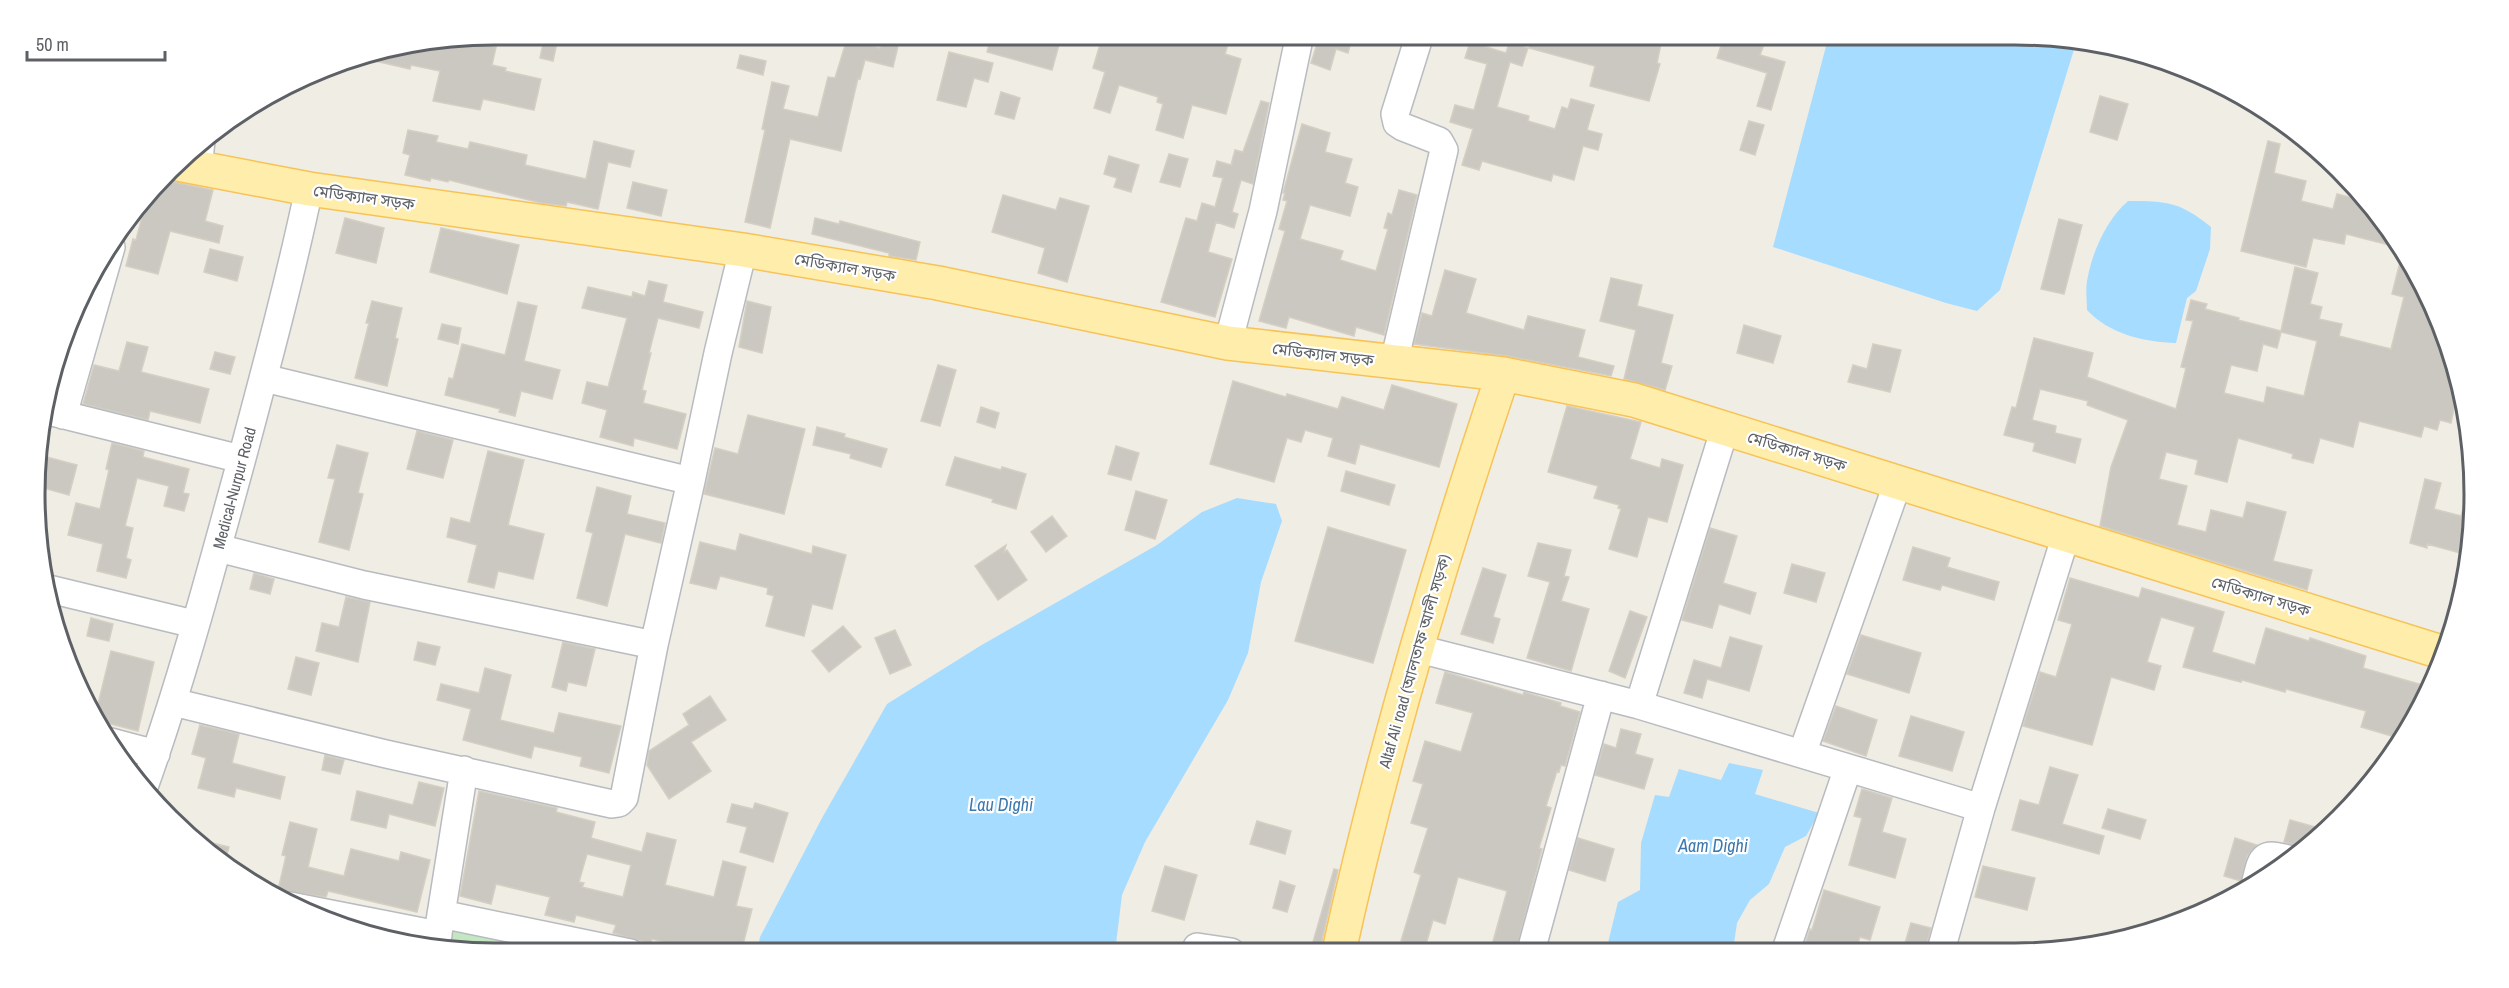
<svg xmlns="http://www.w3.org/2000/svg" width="2509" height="988" font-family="'Archivo Narrow','Noto Sans Bengali',sans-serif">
  <rect width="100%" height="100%" fill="#f0ede5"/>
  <path fill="#c3e8c1" d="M448 924 578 953H494L444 947Z"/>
  <path fill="#a6dcff" d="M2015 34 2076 43 2000 290 1977 311 1946 303 1773 247 1829 35Z
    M2128 201C2168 201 2180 202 2211 227L2210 249 2196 291 2187 298 2176 343C2144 342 2109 334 2087 310 2087 299 2085 288 2088 276 2093 250 2108 218 2128 201Z
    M1237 498 1276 504 1282 521 1261 582 1248 653 1228 700 1145 842 1122 895 1115 952 757 953 760 937 822 818 887 704 980 646 1157 545 1202 512Z
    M1729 763 1763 770 1755 794 1819 813 1806 836 1785 847 1769 884 1750 900 1737 923 1733 950 1606 951 1618 902 1640 890 1641 843 1655 795 1669 797 1679 769 1721 780Z"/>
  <path fill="#cbc8c2" stroke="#d5cfc3" stroke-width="1.5" fill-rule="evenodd" d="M499 34 492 65 506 68 505 71 541 79 534 110 483 99 480 110 433 101 440 71 411 65 410 69 358 57Z
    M545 34H559L553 61 540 58Z
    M881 34H901L893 67 865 60 860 79 858 78 841 151 790 139 770 228 745 222 765 130 762 129 772 82 789 86 783 109 818 117 828 77 835 78 847 39 880 48Z
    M992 34H1062L1052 70 987 52Z
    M1103 34H1231L1225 54 1241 59 1226 114 1192 105 1183 138 1156 130 1163 104 1157 102 1158 97 1119 85 1110 113 1094 108 1105 72 1093 68Z
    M1315 34H1353L1348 53 1336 49 1330 70 1311 63 1317 44 1314 43Z
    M1533 34H1663L1657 63 1660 64 1649 101 1590 86 1595 66 1529 48Z
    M1724 36 1763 47 1760 55 1785 62 1771 110 1757 106 1767 73 1717 58Z
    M1470 42 1506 53 1509 43 1528 48 1522 66 1510 62 1497 107 1529 116 1528 121 1555 129 1562 107 1568 109 1571 99 1594 105 1587 130 1602 134 1598 150 1583 146 1574 180 1553 174 1551 181 1482 161 1479 170 1462 165 1473 129 1450 122 1455 105 1474 110 1487 64 1465 58Z
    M949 52 993 63 988 82 974 78 966 107 937 100Z
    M740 55 766 61 763 75 737 68Z
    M1001 92 1020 98 1014 119 995 114Z
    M2100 96 2128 104 2117 140 2090 132Z
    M1261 101 1269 103 1253 184 1241 180 1232 212 1238 214 1234 228 1216 222 1208 252 1232 259 1215 317 1161 302 1186 218 1197 221 1202 203 1215 207 1223 178 1213 176 1217 161 1231 165 1235 150 1243 152Z
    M1749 121 1764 125 1755 155 1740 150Z
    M1302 124 1330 133 1325 152 1352 159 1345 183 1358 187 1350 216 1310 205 1300 239 1343 251 1340 260 1376 271 1388 229 1384 228 1388 213 1392 215 1399 190 1417 195 1384 335 1356 327 1354 336 1289 317 1286 328 1259 321 1285 231 1279 229 1287 201 1283 200 1285 193H1283Z
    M408 130 438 136 436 142 468 149 470 142 527 155 525 165 586 179 594 141 634 151 630 167 608 162 598 209 567 202 566 206 541 203 449 180 448 182 431 178 430 181 405 175 410 155 403 153Z
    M2268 141 2280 144 2274 173 2306 181 2301 201 2333 209 2337 194 2368 202 2401 248 2346 234 2344 244 2313 238 2306 267 2241 251Z
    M1169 154 1188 159 1180 187 1160 182Z
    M1109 156 1139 165 1131 192 1114 187 1117 178 1104 174Z
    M166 179 174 182 213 190 205 221 223 226 219 243 170 231 158 274 126 266 133 239 136 240 145 205Z
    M633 182 667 190 661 216 627 208Z
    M1003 195 1056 210 1060 198 1089 206 1067 282 1038 273 1045 248 992 232Z
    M345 218 384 228 376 263 336 253Z
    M815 218 839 224 840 221 920 242 916 260 889 256V253L812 234Z
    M2059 219 2082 225 2064 294 2041 289Z
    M441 228 519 245 507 294 430 272Z
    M210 249 243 257 237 281 204 272Z
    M2403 250 2413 265 2450 347 2466 412 2454 409 2451 423 2440 420 2437 430 2424 426 2421 437 2359 421 2353 447 2320 438 2313 463 2292 458 2293 454 2238 438 2227 482 2195 474 2198 460 2166 452 2159 479 2187 486 2177 525 2206 532 2211 510 2243 518 2247 502 2286 512 2273 561 2312 570 2307 590 2100 526 2111 467 2128 420 2087 405 2088 401 2040 389 2032 420 2056 426 2055 433 2081 439 2075 463 2033 451 2035 443 2004 435 2012 407 2016 408 2034 338 2093 353 2087 377 2176 409 2186 368 2181 367 2193 321 2186 320 2191 300 2207 304 2205 309 2239 318 2238 320 2281 331 2295 267 2318 273 2310 304 2322 307 2319 319 2342 324 2339 336 2391 349 2404 297 2392 294ZM2281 332 2317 341 2304 396 2267 387 2264 403 2224 393 2231 365 2257 371 2263 344 2277 348Z
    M1445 270 1476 279 1466 313 1524 330 1528 316 1585 330 1578 357 1614 366 1611 376 1507 356 1414 344 1422 313 1432 316Z
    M1611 278 1642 285 1637 306 1673 315 1661 363 1672 366 1665 390 1624 379 1636 330 1600 321Z
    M649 281 667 285 663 302 703 312 699 328 658 318 649 353H651L642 390 646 391 643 403 686 414 677 449 634 438 633 446 600 437 607 410 582 403 587 382 608 387 627 318 582 308 588 287 632 297 633 292 645 296Z
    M372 301 402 308 395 338 398 339 387 386 355 378 369 323H366Z
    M747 301 771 307 762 353 739 347Z
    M518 302 537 306 524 361 560 370 552 399 521 391 515 416 499 412 500 409 445 395 449 378 453 379 462 344 505 355Z
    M442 324 461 328 458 344 438 339Z
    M1744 325 1781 336 1773 363 1737 353Z
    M127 342 148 347 141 372 209 389 200 423 150 411 148 420 83 404 94 365 119 371Z
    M1873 344 1901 350 1890 392 1848 382 1853 365 1867 369Z
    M215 352 235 357 230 374 210 369Z
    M938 365 956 370 940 426 921 421Z
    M1233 381 1286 397 1287 394 1338 409 1342 397 1384 410 1392 385 1457 404 1439 467 1360 444 1355 464 1328 456 1333 438 1305 430 1301 442 1287 438 1274 482 1210 464Z
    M1567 406 1641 422 1630 459 1660 468 1662 459 1683 465 1667 522 1648 517 1637 557 1609 549 1621 509 1618 508 1619 505 1594 498 1598 486 1548 472Z
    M981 407 999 413 995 428 977 422Z
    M748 415 805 429 784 514 704 494 715 448 738 454Z
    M817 427 845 434 844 437 887 449 881 467 850 458 851 454 813 445Z
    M417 431 453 440 443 478 407 469Z
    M112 443 144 451 143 457 189 469 183 493 189 494 184 511 164 506 169 486 137 478 125 526 133 528 126 558 131 560 126 578 97 571 103 544 68 535 76 503 100 509 109 470 106 469Z
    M337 445 368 453 358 493 363 494 349 550 319 542 335 479 328 478Z
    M1116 446 1139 453 1131 480 1108 474Z
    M488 451 524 460 508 525 544 534 533 579 498 571 494 588 468 582 477 545 447 537 451 518 470 523Z
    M43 456 77 465 69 495 40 487V470Z
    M955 457 1001 470 1002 467 1026 474 1016 509 992 502 993 499 946 485Z
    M1346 471 1395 485 1389 505 1341 491Z
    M2425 479 2441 483 2434 509 2461 516 2469 487 2472 488 2473 524 2468 555 2427 544V548L2410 543Z
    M597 487 631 496 627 514 665 523 661 543 625 534 607 606 577 598 593 533 586 531Z
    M1136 491 1167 500 1155 539 1125 530Z
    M1052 516 1067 536 1046 552 1031 532Z
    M1328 527 1406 550 1373 663 1295 641Z
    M1710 528 1737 536 1723 583 1756 593 1750 614 1719 604 1712 628 1682 620Z
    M740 534 812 554 813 546 846 555 832 609 812 604 804 636 766 626 774 596 767 594 768 588 720 576 716 589 690 583 700 542 736 551Z
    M1538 543 1571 550 1564 576 1569 577 1561 601 1589 609 1571 671 1527 658 1550 582 1528 576Z
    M1006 545 1004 552 1007 550 1027 580 998 600 975 566Z
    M1913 547 1950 558 1947 567 1999 582 1994 600 1942 585 1940 590 1903 580Z
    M1792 564 1825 573 1816 602 1784 593Z
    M1483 568 1506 575 1493 617 1500 619 1493 643 1461 634Z
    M254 573 274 579 270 594 250 589Z
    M2070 578 2139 598 2142 588 2224 612 2212 652 2255 665 2266 628 2309 641 2310 638 2366 656 2363 668 2426 686 2402 739 2361 727 2366 711 2286 689 2285 692 2242 680 2241 682 2183 667 2195 627 2161 617 2147 662 2161 666 2154 690 2111 677 2092 745 2023 726 2040 672 2056 677 2072 624 2058 620Z
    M346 597 370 602 358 662 316 651 322 623 339 627Z
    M1630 611 1647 617 1625 678 1609 671Z
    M91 618 113 624 109 641 87 636Z
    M843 626 861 647 829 672 812 651Z
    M895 630 911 665 890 674 875 638Z
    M1861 635 1921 653 1909 693 1847 674Z
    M1730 637 1762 646 1749 691 1707 679 1702 698 1684 693 1694 660 1721 668Z
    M418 642 440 647 435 665 414 660Z
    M563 642 595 649 586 686 568 682 566 691 552 687Z
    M111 651 154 662 138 731 96 720 86 701 98 704Z
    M296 657 319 663 311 695 288 689Z
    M485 668 511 675 500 720 554 733 559 713 621 726 609 773 580 766 582 757 534 746 531 758 463 740 471 709 437 700 441 684 479 693Z
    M1445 672 1523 695 1524 692 1561 703 1560 706 1580 712 1565 766 1561 765 1559 772 1557 771 1546 806 1551 808 1539 848 1542 849 1516 951 1492 945 1507 891 1458 877 1445 924 1433 920 1425 948 1401 941 1421 875 1414 872 1428 828 1411 823 1423 784 1413 781 1425 741 1461 752 1473 713 1436 703Z
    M710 696 726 720 691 742 711 771 669 799 647 765 649 751 689 725 683 714Z
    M1836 706 1877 720 1866 756 1823 741Z
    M1911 716 1964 732 1952 771 1899 756Z
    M200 725 239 734 232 763 285 777 280 799 236 788 234 797 198 788 206 758 192 754Z
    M1621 729 1641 734 1635 754 1653 759 1644 789 1595 775 1604 744 1616 748Z
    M325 755 344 760 340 774 322 770Z
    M2050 767 2078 775 2062 824 2104 836 2099 854 2012 830 2020 800 2039 805Z
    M419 782 444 788 435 826 389 814 386 828 351 820 357 791 413 805Z
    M1862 789 1892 798 1882 832 1906 839 1895 878 1849 865 1862 818 1854 816Z
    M479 791 557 808 556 812 595 822 591 838 642 852 647 833 676 840 665 885 714 897 723 861 746 867 736 906 752 909 741 953H720L695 947 694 950 652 939 651 944 613 933 616 925 576 915 574 922 545 915 550 897 496 884 491 904 460 896ZM587 854 631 865 623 897 582 887 584 883 579 882Z
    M755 803 788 813 773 862 740 852 747 827 727 822 732 804 753 809Z
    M2108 809 2146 820 2140 839 2102 828Z
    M2290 820 2326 830 2318 840 2301 851 2292 844 2284 842Z
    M1257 821 1291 831 1285 854 1250 844Z
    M290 822 317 829 308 867 344 876 351 849 399 861 401 852 430 860 417 912 328 891 326 897 278 890 286 856 282 855Z
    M1578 838 1614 849 1605 881 1569 870Z
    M2235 838 2257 845 2247 856 2241 881 2224 876Z
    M196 839 229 847 224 865 215 859Z
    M1165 866 1197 875 1184 920 1152 911Z
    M1983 866 2035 878 2027 910 1975 897Z
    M1334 869 1338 870 1321 945 1313 942Z
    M1280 881 1295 886 1287 912 1273 908Z
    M1824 890 1880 907 1870 940 1860 937 1856 950H1803L1810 929 1812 930Z
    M1911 923 1931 928 1925 950H1903Z"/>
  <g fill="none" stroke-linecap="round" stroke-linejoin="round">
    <g stroke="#b8bbbf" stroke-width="30">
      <path id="minor" d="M198 167 201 141
        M1228 343 1263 211 1300 34
        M1394 362 1444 150 1439 141 1403 127 1397 123 1395 114 1420 34
        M264 378 691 481 718 353 743 250
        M44 410 241 459
        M63 415 111 247
        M218 548 364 585 654 645 691 481
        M45 588 194 624
        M1415 648 1639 705 1981 808 1941 950
        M173 702 386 754 612 804 619 803 624 798 654 645
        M1639 705 1725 428
        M107 741 156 754
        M1802 754 1898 482
        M145 784C183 677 212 567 242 458 266 368 290 279 309 189
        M1981 808 2066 535
        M2256 881C2262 857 2262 852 2288 859
        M290 906 438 935
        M441 914 630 953
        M436 946 464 770
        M1197 947 1231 952
        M1786 950 1848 768
        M1531 951 1601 695"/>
    </g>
    <g stroke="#f7c357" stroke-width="36">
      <path id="major" d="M178 164 309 189 743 250 938 283 1228 343 1503 374 1634 400 2441 652
        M1339 951C1382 756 1439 564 1503 374"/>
    </g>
    <use href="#minor" stroke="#fff" stroke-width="27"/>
    <use href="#major" stroke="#ffeeab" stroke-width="33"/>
  </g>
  <g text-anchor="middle" stroke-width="4.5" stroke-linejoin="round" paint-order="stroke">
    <g font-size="16" fill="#5d6166" stroke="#fff">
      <text transform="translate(364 197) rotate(8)" y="6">মেডিক্যাল সড়ক</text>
      <text transform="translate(845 267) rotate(10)" y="6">মেডিক্যাল সড়ক</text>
      <text transform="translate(1323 354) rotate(7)" y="6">মেডিক্যাল সড়ক</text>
      <text transform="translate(1797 451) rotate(17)" y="6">মেডিক্যাল সড়ক</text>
      <text transform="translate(234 488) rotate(-75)" y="6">Medical-Nurpur Road</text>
      <text transform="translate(2261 596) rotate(17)" y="6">মেডিক্যাল সড়ক</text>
      <text transform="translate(1414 661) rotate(-74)" y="6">Altaf Ali road (আলতাফ আলী সড়ক)</text>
    </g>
    <g font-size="18" font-style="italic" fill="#3c78ad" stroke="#fff">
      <text x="1001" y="811">Lau Dighi</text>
      <text x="1713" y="852">Aam Dighi</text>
    </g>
  </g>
  <path d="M0 0H2509V988H0ZM494 45H2015A449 449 0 0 1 2464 494V494A449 449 0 0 1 2015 943H494A449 449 0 0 1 45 494V494A449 449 0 0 1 494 45Z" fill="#fff" fill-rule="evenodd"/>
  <path fill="none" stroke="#5d6166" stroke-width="3" d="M494 45H2015A449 449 0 0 1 2464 494V494A449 449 0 0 1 2015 943H494A449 449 0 0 1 45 494V494A449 449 0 0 1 494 45Z"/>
  <path d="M27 51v9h138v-9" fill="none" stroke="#5d6166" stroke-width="3"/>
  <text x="36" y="51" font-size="18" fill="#5d6166" stroke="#ffffff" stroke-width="4.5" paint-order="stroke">50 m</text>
</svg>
